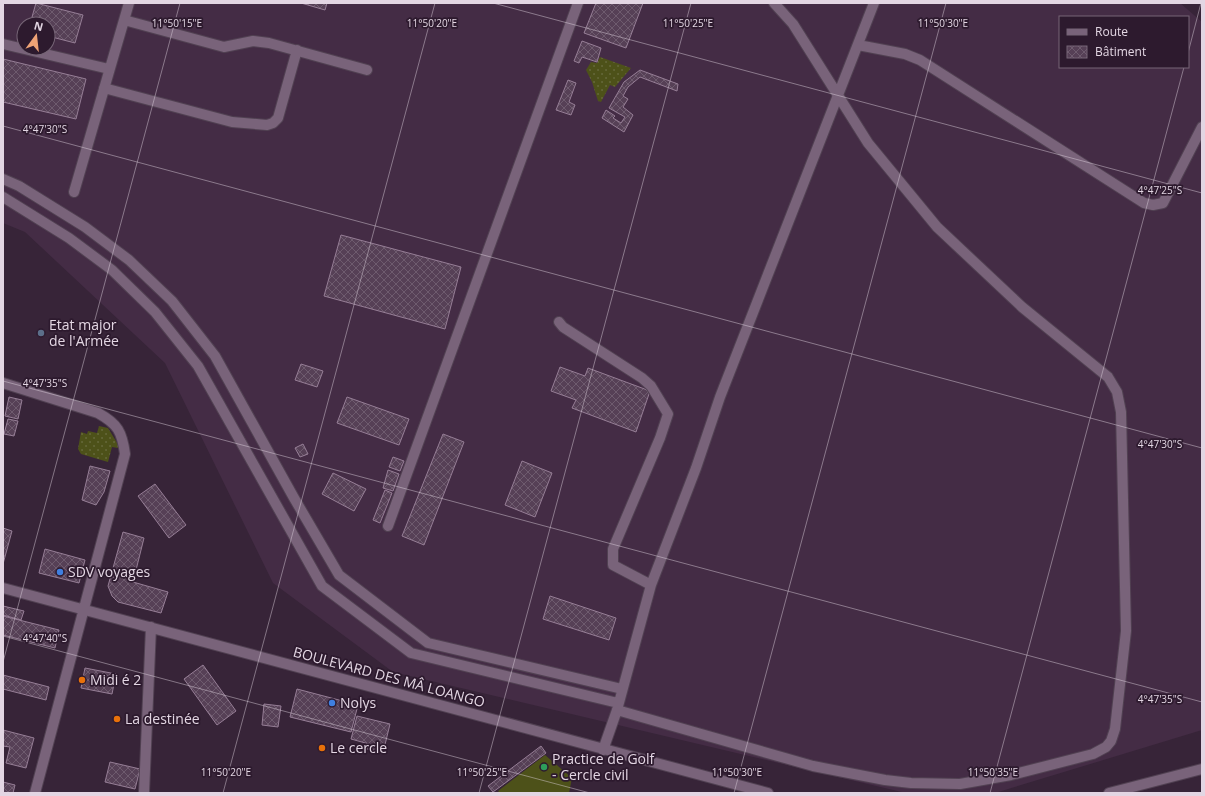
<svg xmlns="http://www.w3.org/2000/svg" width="1205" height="796" font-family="'Open Sans',sans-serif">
  <defs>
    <pattern id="grass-dots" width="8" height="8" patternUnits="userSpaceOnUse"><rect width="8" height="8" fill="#4d5119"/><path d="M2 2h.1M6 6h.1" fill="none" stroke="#66693a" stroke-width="1.8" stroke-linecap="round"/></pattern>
    <pattern id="building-cross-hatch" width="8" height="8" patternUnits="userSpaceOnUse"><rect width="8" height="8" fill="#564056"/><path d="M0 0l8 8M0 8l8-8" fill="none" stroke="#6e5b6e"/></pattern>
  </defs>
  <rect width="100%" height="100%" fill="#372438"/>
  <path fill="#442c45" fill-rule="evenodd" d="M3 3H1180L1202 22V730L995 793H906L393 672 273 583 165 363 25 232 3 223ZM1060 17H1188V67H1060ZM24 24H48V48H24Z"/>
  <path fill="url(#grass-dots)" d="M600 57 631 68 615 87 610 85 601 102 598 101 592 82 586 70 591 62 597 63Z
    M99 426 108 428 119 446 118 448 112 447 108 462 81 454 78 449 81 432 87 434 88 431 97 433Z"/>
  <path fill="#4d5119" d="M545 755 572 778 569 793H500L498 791Z"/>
  <path fill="url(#building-cross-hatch)" stroke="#967e96" d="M36 3 83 15 75 43 48 36V24H30Z
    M301 3H327L325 10Z
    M596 3H643L626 48 584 33Z
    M582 41 601 48 597 62 582 57 579 63 574 61Z
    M3 59 86 79 76 119 3 102Z
    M640 70 678 84 677 91 640 77 628 87 623 96 628 99 623 107 633 115 624 132 602 118 606 110 615 116 613 118 621 123 625 117 609 108 624 82Z
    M568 80 576 83 569 102 575 105 571 115 556 110Z
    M341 235 461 267 445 329 324 296Z
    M301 364 323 371 317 387 295 380Z
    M560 367 585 376 588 368 650 391 636 432 572 408 576 400 551 391Z
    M9 397 22 400 18 419 5 416Z
    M347 397 409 419 399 445 337 423Z
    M8 419 18 421 14 436 4 434Z
    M443 434 464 442 424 545 402 536Z
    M303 444 308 454 300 457 295 448Z
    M393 457 404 461 400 471 389 467Z
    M522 461 552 473 535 517 505 505Z
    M90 466 110 471 104 492 96 505 82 500Z
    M388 470 399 474 393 491 383 488Z
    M333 473 366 489 354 511 322 494Z
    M155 484 186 525 169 538 138 496Z
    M385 490 392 493 380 523 373 520Z
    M3 528 12 531 3 564Z
    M123 532 144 538 133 582 168 592 161 613 118 602 112 596 108 586Z
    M45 549 85 560 79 583 39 573Z
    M550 596 616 618 609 640 543 619Z
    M3 606 24 611 21 620 3 615Z
    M3 616 59 630 55 648 3 635Z
    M203 665 236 711 217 725 184 679Z
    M85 668 116 674 112 694 81 688Z
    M3 675 49 687 46 700 3 689Z
    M297 689 358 705 351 732 290 717Z
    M264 704 281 706 278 727 262 725Z
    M357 716 390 724 383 753 367 749 369 744 351 739Z
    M3 730 34 738 26 768 6 763 10 747 3 746Z
    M541 746 546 753 493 792 488 786Z
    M110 762 140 769 135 789 105 782Z
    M3 782 15 785 13 793H3Z"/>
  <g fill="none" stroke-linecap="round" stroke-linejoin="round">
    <g stroke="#514152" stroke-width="12">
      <path id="minor" d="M124 20 224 47 253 41 269 43 367 70
        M3 44 109 69
        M858 45 905 54 920 60 1144 203 1153 205 1163 203 1202 127
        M104 88 232 122 267 125 273 123 278 118 297 50
        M3 179 19 186 85 227 129 260 172 301 215 356 294 498 339 575 428 643 622 689
        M74 192 129 3
        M3 197 69 238 112 270 155 312 198 366 322 586 411 653 618 703
        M559 322 563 327 642 378 651 386 668 414 660 438 613 549V565L651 585
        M3 383 98 413C118 424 122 432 125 454L35 793
        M388 526 578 3
        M3 588 768 793
        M617 710 813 766 885 780 911 783 960 784 1011 775 1093 754 1106 747 1111 741 1115 729 1126 631 1121 412 1117 392 1108 377 1022 307 937 227 868 143 793 24 774 3
        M603 750 617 710 651 585 696 468 720 397 874 3
        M144 793 151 627
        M1109 793 1202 769"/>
    </g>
    <use href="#minor" stroke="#79637a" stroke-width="10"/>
  </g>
  <path fill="none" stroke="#e3d6e3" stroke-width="1" stroke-opacity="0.45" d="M493 3 1202 193M1188 53 1201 3M3 126 1202 448M3 381 1202 702M3 636 590 793M3 662 180 3M223 793 435 3M479 793 691 3M734 793 946 3M990 793 1184 67"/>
  <circle fill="#5c6f8a" stroke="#2d1a2e" stroke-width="1.5" cx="41" cy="333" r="4"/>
  <g fill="#3f7fe0" stroke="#2d1a2e" stroke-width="1.5">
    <circle cx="60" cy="572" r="4"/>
    <circle cx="332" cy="703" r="4"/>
  </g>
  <g fill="#e8710a" stroke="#2d1a2e" stroke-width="1.5">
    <circle cx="82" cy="680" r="4"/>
    <circle cx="117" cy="719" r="4"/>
    <circle cx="322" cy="748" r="4"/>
  </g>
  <circle fill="#2e9e5b" stroke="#2d1a2e" stroke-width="1.5" cx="544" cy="767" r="4"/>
  <g text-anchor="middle" stroke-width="3.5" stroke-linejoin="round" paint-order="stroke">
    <g font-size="14" fill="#e3d6e3" stroke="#2d1a2e" text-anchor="start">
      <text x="49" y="330">Etat major<tspan x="49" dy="16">de l'Armée</tspan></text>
      <text x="68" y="577">SDV voyages</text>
      <text x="90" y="685">Midi é 2</text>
      <text x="340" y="708">Nolys</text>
      <text x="125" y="724">La destinée</text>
      <text x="330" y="753">Le cercle</text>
      <text x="552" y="764">Practice de Golf<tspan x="552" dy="16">- Cercle civil</tspan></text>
    </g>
    <g font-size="14" fill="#e3d6e3" stroke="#2d1a2e">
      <text transform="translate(389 677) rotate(15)" y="5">BOULEVARD DES MÂ LOANGO</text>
    </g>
  </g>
  <g font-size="10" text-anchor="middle" fill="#e3d6e3" stroke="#2d1a2e" stroke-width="3.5" stroke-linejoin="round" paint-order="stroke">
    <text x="177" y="27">11°50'15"E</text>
    <text x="432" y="27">11°50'20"E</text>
    <text x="688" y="27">11°50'25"E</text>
    <text x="943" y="27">11°50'30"E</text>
    <text x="45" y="133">4°47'30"S</text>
    <text x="1160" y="194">4°47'25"S</text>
    <text x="45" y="387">4°47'35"S</text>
    <text x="1160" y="448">4°47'30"S</text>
    <text x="45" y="642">4°47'40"S</text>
    <text x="1160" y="703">4°47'35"S</text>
    <text x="226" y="776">11°50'20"E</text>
    <text x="482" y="776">11°50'25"E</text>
    <text x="737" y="776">11°50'30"E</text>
    <text x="993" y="776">11°50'35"E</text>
  </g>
  <rect width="1205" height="796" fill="none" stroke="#e3d6e3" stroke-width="8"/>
  <rect x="1059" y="16" width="130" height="52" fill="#2d1a2e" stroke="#766576"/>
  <rect x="1067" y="29" width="20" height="6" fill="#79637a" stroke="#766576"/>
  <text x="1095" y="36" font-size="12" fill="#e3d6e3">Route</text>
  <rect x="1067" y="46" width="20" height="12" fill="url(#building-cross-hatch)" stroke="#766576"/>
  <text x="1095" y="56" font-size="12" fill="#e3d6e3">Bâtiment</text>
  <g transform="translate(36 36) rotate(15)"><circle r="19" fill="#2d1a2e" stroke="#766576"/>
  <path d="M0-3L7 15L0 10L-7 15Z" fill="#efa376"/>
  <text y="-6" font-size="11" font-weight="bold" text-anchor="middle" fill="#e3d6e3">N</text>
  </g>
</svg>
